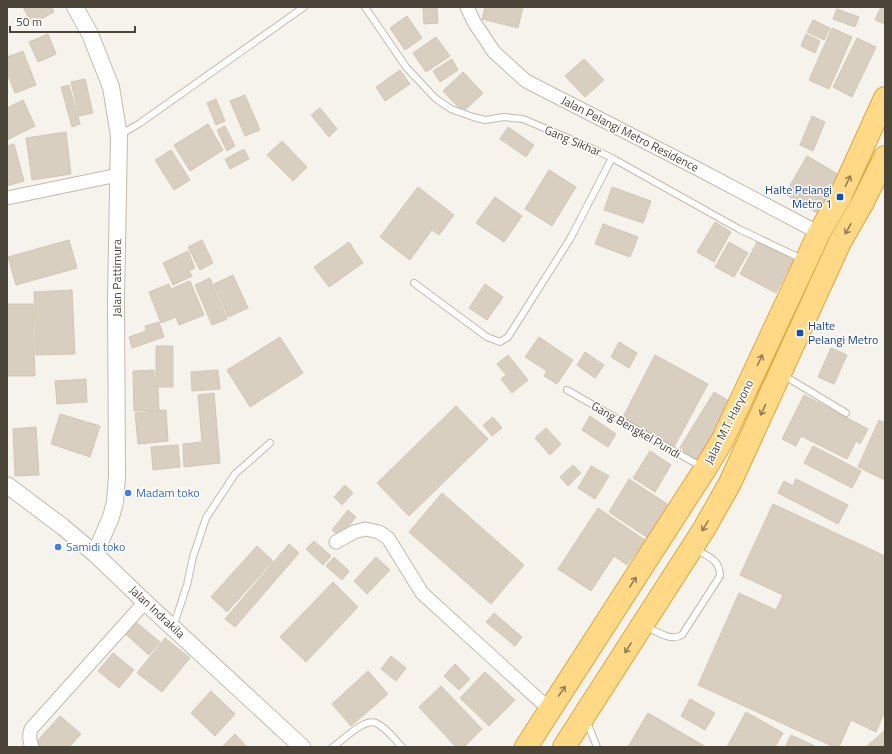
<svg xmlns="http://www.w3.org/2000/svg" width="892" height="754" font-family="'Titillium Web',sans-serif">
  <rect width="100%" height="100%" fill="#f6f3ec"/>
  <path fill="#d8cfc1" stroke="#d3c7b4" d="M23 7H52L54 12 32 24Z
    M437 7 438 23 424 24 423 8Z
    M485 7H523L518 28 482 19Z
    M881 7 885 8V24L875 20Z
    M837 9 859 17 855 27 833 19Z
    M407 16 422 38 405 50 390 28Z
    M813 20 830 28 824 40 807 32Z
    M832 28 852 37 829 89 809 80Z
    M48 34 56 54 38 62 29 42Z
    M806 34 820 41 815 53 801 46Z
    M436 37 450 56 426 72 413 53Z
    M857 38 876 47 852 97 833 87Z
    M23 51 36 85 15 93 7 73V57Z
    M452 59 458 70 440 82 433 71Z
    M584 59 604 80 585 97 565 76Z
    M400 70 410 84 385 101 376 87Z
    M463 72 483 93 463 112 443 91Z
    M85 79 93 113 79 116 71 82Z
    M69 85 80 124 72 127 61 87Z
    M245 95 260 130 245 136 230 101Z
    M216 99 225 121 216 125 207 103Z
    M23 100 35 126 7 140V108Z
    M320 108 337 129 329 137 311 115Z
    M812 116 825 122 813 151 800 145Z
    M208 124 223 150 190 171 174 145Z
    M225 126 235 146 227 151 217 130Z
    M508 127 534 145 526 157 500 139Z
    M66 132 71 174 32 180 26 138Z
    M282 141 307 167 293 181 267 155Z
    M14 144 24 181 7 186V146Z
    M244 149 249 159 230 169 225 159Z
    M171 150 190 180 174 190 155 160Z
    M807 156 841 176 819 214 785 194Z
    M549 170 576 187 552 226 525 209Z
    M418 187 454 215 439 235 432 230 410 260 380 237Z
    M612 187 651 201 643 223 604 210Z
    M495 197 522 216 504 242 476 223Z
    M715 222 731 232 714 262 697 252Z
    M603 224 638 237 630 257 595 244Z
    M69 240 77 268 16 285 8 257Z
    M202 240 213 263 200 270 188 247Z
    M758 240 794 258 776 293 740 274Z
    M349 242 363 263 329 287 314 267Z
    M729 242 748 253 734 277 715 267Z
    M188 251 195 268 189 271 192 276 173 285 163 263Z
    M233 275 248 308 228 317 214 284Z
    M210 278 227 319 212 325 195 285Z
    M190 281 204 315 179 325 176 317 161 323 149 292 169 284 171 289Z
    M485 284 503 297 487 320 469 308Z
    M72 290 75 354 36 355 34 292Z
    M7 304H33L35 376H7Z
    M159 322 164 337 132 348 129 337 146 331 145 326Z
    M280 337 303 373 250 407 227 370Z
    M539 337 573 360 557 384 544 376 547 371 525 357Z
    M619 342 637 353 629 368 611 357Z
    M156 346H173V387H156Z
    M831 348 847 355 834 384 818 377Z
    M585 352 604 365 595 378 577 365Z
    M508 355 528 380 512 393 501 379 506 375 497 364Z
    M655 355 708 384 674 447 622 419Z
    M154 370 155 388H158L159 410 134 411 133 371Z
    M218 370 220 389 192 391 191 372Z
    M86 379 87 402 57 404 55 381Z
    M714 392 734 404 699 462 679 449Z
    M214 393 220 463 184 467 183 444 202 442 198 395Z
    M804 395 868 429 860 444 856 441 847 459 801 436 796 446 782 439Z
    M456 406 488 439 409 516 377 483Z
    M166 410 168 441 138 444 135 413Z
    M60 414 100 426 90 457 51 444Z
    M590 416 616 434 608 447 582 430Z
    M493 417 502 428 492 436 483 425Z
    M879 420 885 423V480L858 467Z
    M36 427 39 475 15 476 13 429Z
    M546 428 561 444 550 455 535 438Z
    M178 445 180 467 153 470 151 447Z
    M813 446 861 471 852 488 804 463Z
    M650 451 671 465 655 492 633 478Z
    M573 465 581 473 568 486 560 477Z
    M591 466 609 476 595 499 578 488Z
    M629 479 672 507 651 540 609 512Z
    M796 479 848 505 838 524 778 493 784 481 793 486Z
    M345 485 353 493 342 505 334 497Z
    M442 493 524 565 491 604 409 532Z
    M773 504 885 556V711L876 732 851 720 839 747H834L698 685 739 593 776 610 783 595 740 575Z
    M598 508 645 540 627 565 614 556 591 591 558 569Z
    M348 510 356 517 340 536 332 530Z
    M314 541 331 556 323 565 306 549Z
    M289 544 299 553 235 627 225 619Z
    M257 546 273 561 227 612 211 597Z
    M334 557 349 571 342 580 326 566Z
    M376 557 390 570 367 594 354 581Z
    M333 582 358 607 306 662 280 637Z
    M494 613 522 637 515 646 486 622Z
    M132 619 160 642 149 655 122 631Z
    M165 638 190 658 162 692 137 673Z
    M113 653 134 670 119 688 98 671Z
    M391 656 406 668 396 681 381 669Z
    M455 664 470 679 459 690 444 676Z
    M368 671 388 694 351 726 332 704Z
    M485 672 515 700 489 726 460 698Z
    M441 686 482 729 464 747H456L419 707Z
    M211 691 235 714 215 736 191 713Z
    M690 699 715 713 705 730 681 716Z
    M746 712 783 733 775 747H727Z
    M648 713 706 747H628Z
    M60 716 81 734 69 747H41L36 742Z
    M885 730V747H866Z
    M235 734 247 747H222Z
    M791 735 817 747H785Z"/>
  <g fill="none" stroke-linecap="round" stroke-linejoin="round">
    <g stroke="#c2bbae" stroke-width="8">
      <path id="service" d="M365 7 406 67 435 98 451 109 473 117 485 120 504 117 523 119 589 147 612 158 739 229 802 259
        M120 135 140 123 304 7
        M414 283 487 337 500 342 508 337 570 239 612 158
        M783 375 846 413
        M567 390 702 467
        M645 626C656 631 671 642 682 635L720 576C720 559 708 557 695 549
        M173 627 187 585 193 557 206 518 235 474 270 443
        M587 722 597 747
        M333 747C343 740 364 718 376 723 387 728 394 739 402 747"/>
    </g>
    <g stroke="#c2bbae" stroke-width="15">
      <path id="minor" d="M467 7 474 22 494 52 526 81 700 170 819 233
        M7 198 118 175
        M336 542 354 532 365 529 379 532 388 538 422 593 549 709
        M32 747C29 740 29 736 31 729L145 602"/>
    </g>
    <g stroke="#c2bbae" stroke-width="18">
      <path id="tertiary" d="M75 7 90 34 111 87 119 136 116 301 117 477 115 502 111 517 95 554
        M7 485 63 527 95 554 145 602 302 747"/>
    </g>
    <g stroke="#e0a43c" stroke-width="24">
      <path id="trunk" d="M526 747 705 469 723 439 806 261 819 233 840 197 885 98
        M564 747 704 529 730 483 840 242 863 202 885 157"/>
    </g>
    <use href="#service" stroke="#fff" stroke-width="6"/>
    <use href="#minor" stroke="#fff" stroke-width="13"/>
    <use href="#tertiary" stroke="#fff" stroke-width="16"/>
    <use href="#trunk" stroke="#ffd985" stroke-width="22"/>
  </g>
  <defs><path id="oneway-shaft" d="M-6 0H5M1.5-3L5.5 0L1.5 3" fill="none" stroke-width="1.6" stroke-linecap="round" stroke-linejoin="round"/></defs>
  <g stroke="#938057">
    <use href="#oneway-shaft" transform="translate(848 181) rotate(-64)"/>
    <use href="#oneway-shaft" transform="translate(848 229) rotate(119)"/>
    <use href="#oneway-shaft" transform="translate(760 360) rotate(-65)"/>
    <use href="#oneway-shaft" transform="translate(763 410) rotate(115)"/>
    <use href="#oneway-shaft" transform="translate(705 526) rotate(121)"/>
    <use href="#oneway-shaft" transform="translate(633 582) rotate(-57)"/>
    <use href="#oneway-shaft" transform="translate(628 648) rotate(122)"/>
    <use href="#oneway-shaft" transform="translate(562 691) rotate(-56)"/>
  </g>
  <g fill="#1a4fb4" stroke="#fff" stroke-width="1.5">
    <rect x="836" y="193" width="8" height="8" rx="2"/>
    <rect x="796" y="329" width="8" height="8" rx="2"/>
  </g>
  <g fill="#3f7fe0" stroke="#fff" stroke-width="1.5">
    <circle cx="128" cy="493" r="4"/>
    <circle cx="58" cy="547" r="4"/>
  </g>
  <g text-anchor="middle" stroke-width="3" stroke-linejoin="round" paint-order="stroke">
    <g font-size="12" fill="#4b4439" stroke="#fff">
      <text transform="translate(630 134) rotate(27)" y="4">Jalan Pelangi Metro Residence</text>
      <text transform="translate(573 141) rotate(23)" y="4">Gang Sikhar</text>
      <text transform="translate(117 278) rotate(-90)" y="4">Jalan Pattimura</text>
      <text transform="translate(729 422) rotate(-63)" y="4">Jalan M.T. Haryono</text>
      <text transform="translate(636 430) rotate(30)" y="4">Gang Bengkel Pundi</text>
      <text transform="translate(157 612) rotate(43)" y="4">Jalan Indrakila</text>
    </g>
    <g font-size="12" fill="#164399" stroke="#fff" text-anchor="end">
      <text x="832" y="194">Halte Pelangi<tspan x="832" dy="14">Metro 1</tspan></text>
      <text x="808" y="330" text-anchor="start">Halte<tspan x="808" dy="14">Pelangi Metro</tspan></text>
    </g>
    <g font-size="12" fill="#366cbe" stroke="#fff" text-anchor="start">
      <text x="136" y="497">Madam toko</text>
      <text x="66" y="551">Samidi toko</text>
    </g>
  </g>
  <rect width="892" height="754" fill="none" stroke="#4b4439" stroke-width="16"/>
  <path d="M10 26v6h125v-6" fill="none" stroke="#4b4439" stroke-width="2"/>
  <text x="16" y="26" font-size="12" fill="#4b4439" stroke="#ffffff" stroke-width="3" paint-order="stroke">50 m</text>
</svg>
